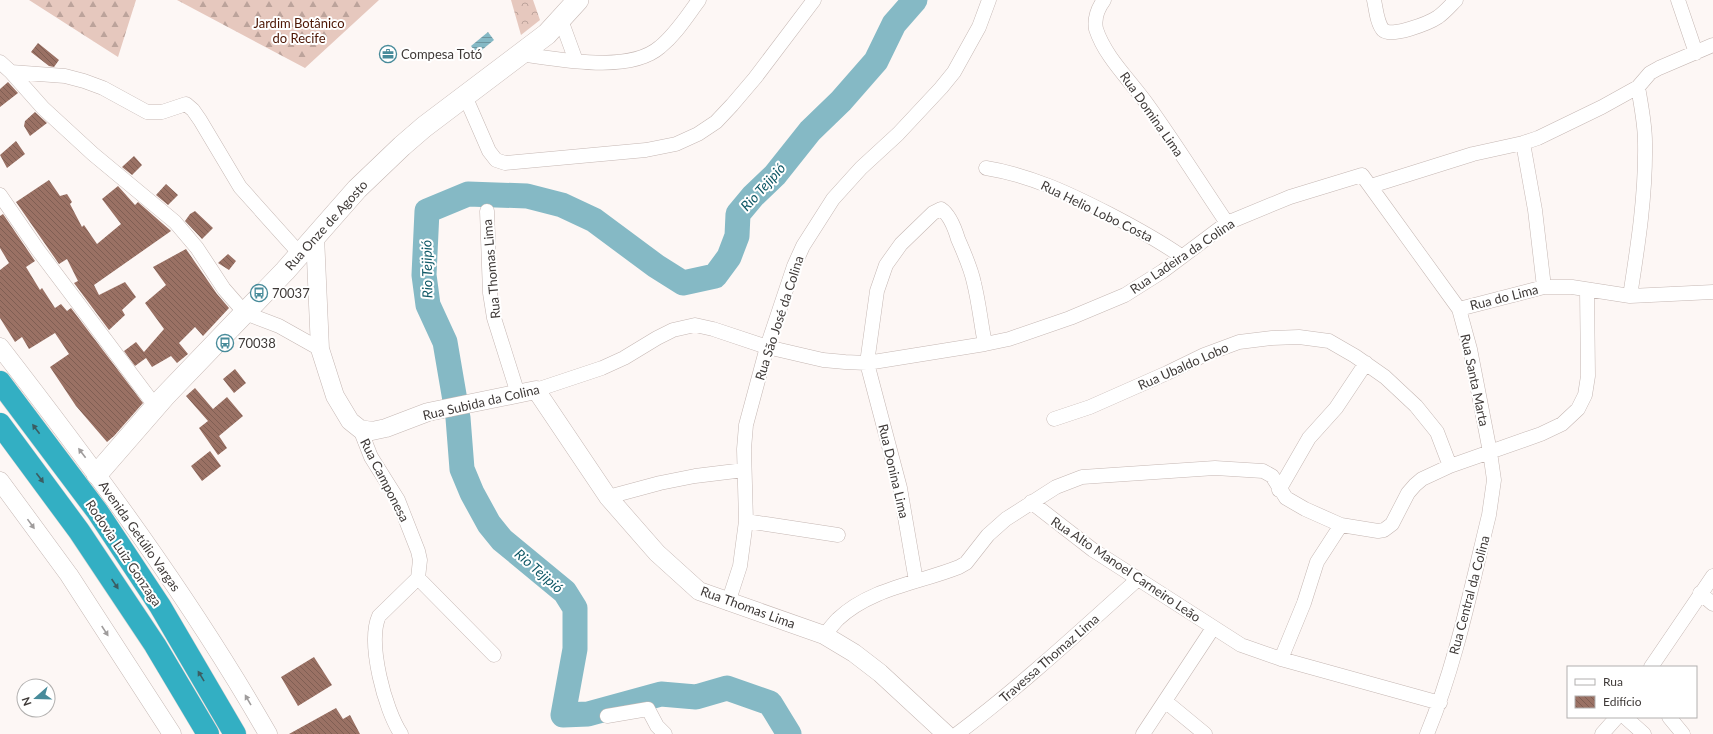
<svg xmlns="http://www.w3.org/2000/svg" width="1713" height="734" font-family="Lato,sans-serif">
  <defs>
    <pattern id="forest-firs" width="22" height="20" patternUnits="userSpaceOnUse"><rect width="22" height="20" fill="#e6c8be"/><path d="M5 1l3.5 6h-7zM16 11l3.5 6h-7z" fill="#bca39b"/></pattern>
    <pattern id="park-crowns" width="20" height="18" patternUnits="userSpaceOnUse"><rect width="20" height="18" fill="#e6c8be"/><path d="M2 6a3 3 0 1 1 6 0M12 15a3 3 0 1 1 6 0" fill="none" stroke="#bca39b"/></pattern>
    <pattern id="water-rules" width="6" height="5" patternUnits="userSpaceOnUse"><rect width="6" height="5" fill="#85b9c5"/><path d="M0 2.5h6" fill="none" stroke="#6e97a1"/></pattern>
    <pattern id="building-back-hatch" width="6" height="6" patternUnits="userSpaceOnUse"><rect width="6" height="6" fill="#9a7164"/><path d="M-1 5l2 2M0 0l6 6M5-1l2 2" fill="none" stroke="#7f5e53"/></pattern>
  </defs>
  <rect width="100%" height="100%" fill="#fdf7f5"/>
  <path fill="url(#forest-firs)" d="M29 0H136L118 57Z
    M177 0H379L305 68Z"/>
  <path fill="url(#park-crowns)" d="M511 0H533L540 20 521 35Z"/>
  <path fill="url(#water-rules)" d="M488 32 494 40 477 54 471 46Z"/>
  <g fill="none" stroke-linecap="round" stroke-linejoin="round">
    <path stroke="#85b9c5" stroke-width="25" d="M789 734 770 703 727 688 696 697 661 694 588 714 563 715 575 649V608L565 592 502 540 489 524 472 493 462 469 458 418 445 342 428 305 424 275 427 211 468 194 527 196 562 205 594 220 656 266 683 283 715 276 729 257 737 236 738 214 753 196 775 175 810 131 841 101 876 61 894 24 915 0"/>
  </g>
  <path fill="url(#building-back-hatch)" d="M38 43 59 60 54 67 49 66 31 52Z
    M8 82 18 93 0 107V89Z
    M35 112 47 123 30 136 24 126 25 121Z
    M16 141 25 154 7 168 0 155Z
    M134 156 142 165 132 175 122 167Z
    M49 180 60 196 67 194 72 202 70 204 82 227 84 225 97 244 121 224 102 199 118 186 135 205 138 202 171 231 94 285 99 295 125 282 136 297 122 310 125 315 109 330 74 283 78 281 67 259 59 264 16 202Z
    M166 184 178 195 168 205 156 195Z
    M195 211 213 228 202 239 185 221 190 214Z
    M3 214 35 261 26 267 40 290 42 288 55 308 61 304 67 311 71 308 143 403 114 436 107 442 76 406 50 367 69 354 55 333 29 349 22 337 15 342 0 318V270L9 263 0 248V216Z
    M186 249 217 294 229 308 203 336 195 327 179 343 188 354 177 363 171 356 152 367 146 358 135 366 124 351 136 342 144 352 164 329 145 303 166 285 153 267Z
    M228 254 236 261 229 270 218 263Z
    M235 369 246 383 234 393 223 379Z
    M195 388 213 409 227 397 243 416 219 436 227 448 218 455 199 428 208 421 186 396Z
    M210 451 221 466 202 481 191 466Z
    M314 657 332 685 298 706 281 677Z
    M336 708 343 719 350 715 360 734H289Z"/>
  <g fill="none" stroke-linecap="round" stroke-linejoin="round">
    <g stroke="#c5b7b3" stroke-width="15">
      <path id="minor" d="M1104 0C1098 8 1094 19 1096 29 1105 57 1130 80 1147 104 1175 143 1200 183 1227 223
        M1374 0C1376 9 1377 23 1383 30 1391 38 1429 23 1438 17 1445 12 1450 6 1456 0
        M1678 0 1696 53
        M561 20 576 61
        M520 54C558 59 629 74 660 47 676 34 687 16 699 0
        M0 62 11 72 65 76 84 81 103 88 147 112H162L186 104 193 110 200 120 240 187 300 254
        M11 72 43 108 93 154 175 222 197 248 224 289 245 313 279 326 320 349
        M465 96 489 151 496 160 505 163 646 150 676 144 698 134 716 122 732 105 755 78 814 0
        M1523 143 1535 210 1544 287
        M986 168C1030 175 1070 194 1109 214 1134 227 1158 240 1181 256
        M1371 186 1473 154 1523 143 1538 138 1602 107 1638 87 1650 73 1659 68 1713 45
        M0 195 38 250 156 407
        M487 211 490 293 494 318 518 394
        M1630 296C1638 245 1646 194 1645 142 1645 124 1641 105 1638 87
        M536 390 602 368 624 358 657 338 673 330 695 325 713 329 767 347 823 360 845 362 867 363 985 344 1009 339 1070 318 1125 295 1163 271 1227 223 1290 197 1362 175 1459 309 1544 287H1572L1630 296 1713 292
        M1054 419 1090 407 1167 373 1204 355 1239 342 1272 338 1299 337 1329 341 1355 356 1385 377 1416 406 1437 432 1450 466
        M360 429 371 457 398 500 418 551 420 560 418 578 379 616C367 643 385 710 401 734
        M1279 490 1309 438 1336 408 1366 363
        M608 497 660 483 695 476 744 470
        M1031 502 1093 550 1241 645 1281 659 1440 703
        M746 521 838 535
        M418 578 494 655
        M916 581 900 488 867 363 877 291 886 265 901 244 933 213 941 209C950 215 955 229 958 239 964 253 971 268 974 283 979 303 981 324 985 344
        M1700 593 1713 604
        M728 603 740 566 746 521 744 449 746 425 767 347 794 266 803 246 833 199 861 168 898 134 941 88 954 72 979 27 989 0
        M824 635C829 630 833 624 838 619 871 588 919 583 959 567L966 563 988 535 1006 519 1056 487 1082 477 1215 468 1263 471 1272 476 1286 498 1305 509 1341 525
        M1281 659 1304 603 1317 562 1341 525 1378 531 1384 530 1392 524 1408 493 1415 485 1422 479 1450 466 1541 434 1562 424 1578 409 1585 395 1588 376 1587 290
        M1651 667 1713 576
        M1165 701 1205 734
        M607 716 648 709 657 726 665 734
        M1625 717 1644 734
        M1669 717 1683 734
        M957 734C1021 686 1079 632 1138 579
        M1143 734 1213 628
        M1427 734C1456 664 1471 588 1489 515L1494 480 1490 452 1470 349 1459 309
        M1602 734 1617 717"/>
    </g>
    <g stroke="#c5b7b3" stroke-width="19">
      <path id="tertiary" d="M315 236 320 349 335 396 350 421 360 429 372 431 386 428 428 412 536 390 608 497 657 553 699 591 824 635 854 653 880 673 946 734
        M0 347C96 471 190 598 268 734
        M0 481 69 575 172 734"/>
    </g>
    <g stroke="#c5b7b3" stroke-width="22">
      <path id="secondary" d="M97 474 164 397 285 271 357 189 402 146 424 127 547 34 578 0"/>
    </g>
    <g stroke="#d5d4d3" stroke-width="23">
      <path id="trunk" d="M0 382 97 511 160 606 235 734
        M0 424 79 531 155 645 208 734"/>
    </g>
    <use href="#minor" stroke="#fff" stroke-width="14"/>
    <use href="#tertiary" stroke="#fff" stroke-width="18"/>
    <use href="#secondary" stroke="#fff" stroke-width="21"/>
    <use href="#trunk" stroke="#33afc3" stroke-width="22"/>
  </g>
  <defs><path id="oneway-solid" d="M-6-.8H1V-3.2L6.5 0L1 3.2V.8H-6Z"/></defs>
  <g fill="#3b5d62">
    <use href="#oneway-solid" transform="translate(36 429) rotate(-127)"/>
    <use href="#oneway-solid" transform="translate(40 478) rotate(53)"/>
    <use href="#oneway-solid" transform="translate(115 584) rotate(56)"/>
    <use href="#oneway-solid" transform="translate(201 676) rotate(-121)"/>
  </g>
  <g fill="#9f9c9c">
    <use href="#oneway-solid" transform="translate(82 453) rotate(-127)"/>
    <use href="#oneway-solid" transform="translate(31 524) rotate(54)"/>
    <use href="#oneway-solid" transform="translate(105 631) rotate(57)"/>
    <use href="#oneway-solid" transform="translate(248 700) rotate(-120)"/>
  </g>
  <defs>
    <g id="office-ring" transform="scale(0.9)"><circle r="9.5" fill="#fff" stroke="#488b9a" stroke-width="1.5"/><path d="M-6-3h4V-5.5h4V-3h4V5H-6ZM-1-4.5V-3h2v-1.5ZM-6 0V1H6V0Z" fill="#488b9a"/></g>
    <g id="bus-ring" transform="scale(0.9)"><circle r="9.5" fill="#fff" stroke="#488b9a" stroke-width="1.5"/><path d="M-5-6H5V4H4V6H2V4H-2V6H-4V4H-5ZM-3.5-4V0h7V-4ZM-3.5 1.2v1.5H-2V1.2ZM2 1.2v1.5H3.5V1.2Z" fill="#488b9a"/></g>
  </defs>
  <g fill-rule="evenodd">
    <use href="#office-ring" x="388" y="54"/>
    <use href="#bus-ring" x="259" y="293"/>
    <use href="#bus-ring" x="225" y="343"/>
  </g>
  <g text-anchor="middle" stroke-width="4" stroke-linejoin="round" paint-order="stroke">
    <g font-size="13" fill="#4d1705" stroke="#fff">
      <text x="299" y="28">Jardim Botânico<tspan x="299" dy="15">do Recife</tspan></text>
    </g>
    <g font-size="13" fill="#3f3a38" stroke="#fff" text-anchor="start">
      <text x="401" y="59">Compesa Totó</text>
      <text x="272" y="298">70037</text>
      <text x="238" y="348">70038</text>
    </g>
    <g font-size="13" fill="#3f3a38" stroke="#fff">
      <text transform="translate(1152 114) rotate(55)" y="5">Rua Domina Lima</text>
      <text transform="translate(1097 211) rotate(26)" y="5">Rua Helio Lobo Costa</text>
      <text transform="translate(326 225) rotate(-48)" y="5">Rua Onze de Agosto</text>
      <text transform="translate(1182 256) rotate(-34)" y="5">Rua Ladeira da Colina</text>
      <text transform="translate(491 269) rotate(-95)" y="5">Rua Thomas Lima</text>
      <text transform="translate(1504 297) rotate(-14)" y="5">Rua do Lima</text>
      <text transform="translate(779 318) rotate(-72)" y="5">Rua São José da Colina</text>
      <text transform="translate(1183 366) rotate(-24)" y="5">Rua Ubaldo Lobo</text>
      <text transform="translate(1475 380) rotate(78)" y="5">Rua Santa Marta</text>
      <text transform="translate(481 402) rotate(-13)" y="5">Rua Subida da Colina</text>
      <text transform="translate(894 471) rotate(77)" y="5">Rua Donina Lima</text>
      <text transform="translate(385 480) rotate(63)" y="5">Rua Camponesa</text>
      <text transform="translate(140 536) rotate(55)" y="5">Avenida Getúlio Vargas</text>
      <text transform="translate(124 553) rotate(56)" y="5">Rodovia Luiz Gonzaga</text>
      <text transform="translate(1126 569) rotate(34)" y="5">Rua Alto Manoel Carneiro Leão</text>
      <text transform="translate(1469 595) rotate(-75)" y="5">Rua Central da Colina</text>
      <text transform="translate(748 607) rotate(20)" y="5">Rua Thomas Lima</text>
      <text transform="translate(1049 658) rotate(-41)" y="5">Travessa Thomaz Lima</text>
    </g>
    <g font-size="14" font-style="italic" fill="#115967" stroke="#fff">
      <text transform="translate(763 187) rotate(-48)" y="5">Rio Tejipió</text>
      <text transform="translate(427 269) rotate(-91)" y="5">Rio Tejipió</text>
      <text transform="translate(539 571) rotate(41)" y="5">Rio Tejipió</text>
    </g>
  </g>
  <rect x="1567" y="666" width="130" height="52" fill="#ffffff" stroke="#b2b0af"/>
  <rect x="1575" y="679" width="20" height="6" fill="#ffffff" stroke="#b2b0af"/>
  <text x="1603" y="686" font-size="12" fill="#3f3a38">Rua</text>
  <rect x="1575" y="696" width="20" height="12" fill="url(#building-back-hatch)" stroke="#b2b0af"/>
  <text x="1603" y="706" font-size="12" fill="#3f3a38">Edifício</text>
  <g transform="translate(36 698) rotate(250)"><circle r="19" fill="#ffffff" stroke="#b2b0af"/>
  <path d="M0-3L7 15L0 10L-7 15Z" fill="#488b9a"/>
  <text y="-6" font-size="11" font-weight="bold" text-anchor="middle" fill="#3f3a38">N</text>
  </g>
</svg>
